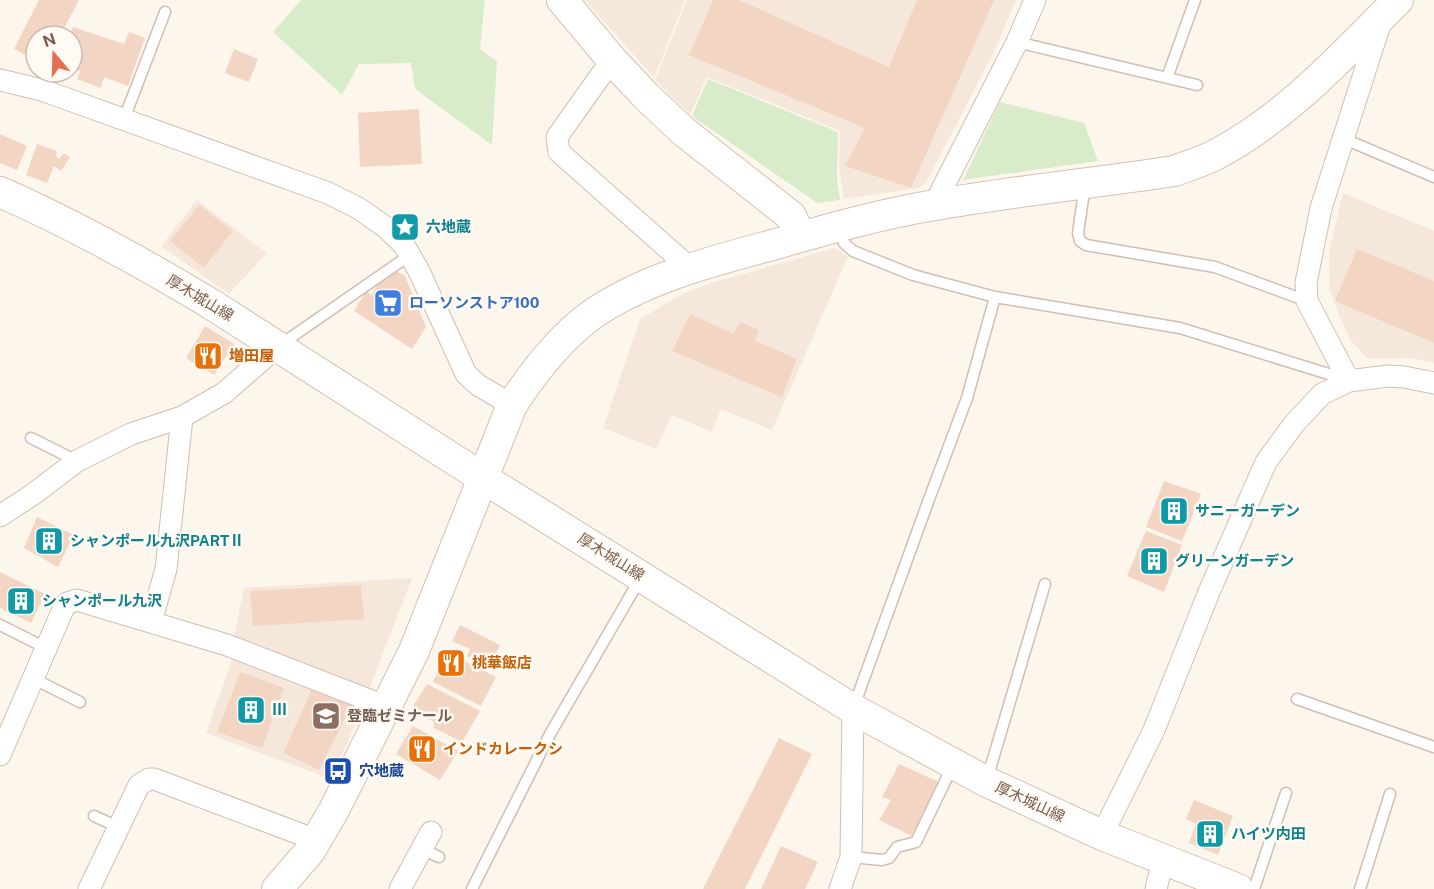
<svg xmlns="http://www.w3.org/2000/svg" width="1434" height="889" font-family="'Public Sans','Noto Sans JP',sans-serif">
  <rect width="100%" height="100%" fill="#fdf6ec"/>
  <path fill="#f5e8da" d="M585 0H685L654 78Z
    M687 0H1016L995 50 926 183 919 188 844 199 839 169 840 131 707 77 690 115 655 80Z
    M1343 193 1434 231V363L1412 358 1368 359 1351 341 1339 315 1329 288V251Z
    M197 200 267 253 229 294 161 246Z
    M835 248 848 257 772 430 721 409 712 432 672 415 656 449 603 428 640 319 682 294 711 283Z
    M412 578 369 690 234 637 244 588Z
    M234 654 361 703 362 709 331 779 206 733Z"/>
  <path fill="#d8ecc9" d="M301 0H485L480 49 497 61 492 145 415 89 411 63 359 64 342 95 273 32Z
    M708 79 838 132 837 179 840 200 817 203 692 116Z
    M1000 102 1084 123 1098 161 963 180Z"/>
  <path fill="#f3d5c3" d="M39 0H79L60 36H36V61L14 49Z
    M713 0H739L889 67 917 0H994L911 188 845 166 865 128 689 55Z
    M73 27 124 44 129 32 145 38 128 86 104 77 101 88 77 79 80 71 72 68V36H70Z
    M234 49 258 59 249 82 225 73Z
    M419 109 422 164 360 167 358 113Z
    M0 134 27 146 17 170 0 163Z
    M37 144 57 151 56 157 59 159 64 153 70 157 61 171 54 166 47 183 26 175Z
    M199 205 233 231 204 268 170 241Z
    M1357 249 1434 281V343L1335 301Z
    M396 271 405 276 426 327 412 349 354 311 366 291 372 295 378 284Z
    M690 314 734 334 740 322 759 330 755 341 797 359 782 397 672 351Z
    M205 326 234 344 214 375 186 358Z
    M1164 481 1201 494 1182 541 1146 527Z
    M37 517 74 535 58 567 24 548Z
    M1146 531 1182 545 1164 592 1127 576Z
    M0 572 45 594 31 623 0 608Z
    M361 585 364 619 253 626 250 591Z
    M460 625 500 645 489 668 467 656 470 649 452 641Z
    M448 653 496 677 481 706 433 682Z
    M240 672 284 688 262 748 217 732Z
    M427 684 480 711 462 742 434 728V722L411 710Z
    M313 687 352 704 319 770 283 753Z
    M413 726 458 751 440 780 396 754Z
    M779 738 812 754 745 889H703Z
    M899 764 939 782 912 836 879 820 891 800 882 797Z
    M1194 800 1233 816 1218 855 1189 843 1196 824 1186 819Z
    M781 846 818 862 805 889H761Z"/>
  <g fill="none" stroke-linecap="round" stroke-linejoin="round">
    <g stroke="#d1beb0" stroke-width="13">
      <path id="lane" d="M1017 42 1197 85
        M1167 78 1195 0
        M124 119 165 12
        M1342 138 1434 177
        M1085 185 1078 233 1080 241 1086 245 1215 267 1307 301
        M838 230 844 243 853 251 913 275 995 297 1180 328 1348 380
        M280 345 410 255
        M31 438 77 461
        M0 625 46 648
        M34 679 80 702
        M1297 699 1434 747
        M854 706 928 502 967 398 995 297
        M987 779 1045 584
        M94 816 118 827
        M422 849 439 857
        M851 857 882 860 889 858 897 847 916 842 953 765
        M472 889 550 734 640 579
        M1254 889 1286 793
        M1360 889 1390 794"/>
    </g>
    <g stroke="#d1beb0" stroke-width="23">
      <path id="street" d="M613 61 601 75 557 137 559 152 691 269
        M0 80 42 90 328 193 358 208 384 226 404 245 419 271 466 374 478 385 512 405
        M934 205 1017 42 1035 0
        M1349 381 1307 301 1306 283 1321 208 1381 21
        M0 516 32 495 77 461 131 434 182 417 224 393 278 346
        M151 622 166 569 182 417
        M0 755 64 607 67 603 77 600 227 645 387 707
        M1102 835 1154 730 1209 592 1266 462 1294 424 1322 394 1349 381 1388 376 1404 377 1434 383
        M89 889 139 785 149 779H154L316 840
        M400 889 431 832
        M840 889 851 857 853 709
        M1156 889 1163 859"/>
    </g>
    <g stroke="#d6c0b0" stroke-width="32">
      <path id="secondary" d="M562 0 613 61 646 96 683 131 791 216 801 237
        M0 192C73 224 143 263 211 304L483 478 853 709 987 782 1102 835 1238 889
        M277 889 310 851 334 810 414 651 512 405C534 371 558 340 590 316 644 278 713 261 776 244 828 229 881 214 935 205 1014 191 1095 183 1174 171 1187 166 1201 162 1213 156 1285 119 1341 57 1398 0"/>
    </g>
    <use href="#lane" stroke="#fff" stroke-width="10"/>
    <use href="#street" stroke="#fff" stroke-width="21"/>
    <use href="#secondary" stroke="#fff" stroke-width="30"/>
  </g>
  <defs>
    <g id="sight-square" transform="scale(1.5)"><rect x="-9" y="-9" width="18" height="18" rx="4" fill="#0f9aa8" stroke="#fffaf3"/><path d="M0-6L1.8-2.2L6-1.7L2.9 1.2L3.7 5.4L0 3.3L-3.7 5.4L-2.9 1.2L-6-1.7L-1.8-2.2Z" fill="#fff"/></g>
    <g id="supermarket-square" transform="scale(1.5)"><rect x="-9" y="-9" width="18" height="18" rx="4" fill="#3f7fe0" stroke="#fffaf3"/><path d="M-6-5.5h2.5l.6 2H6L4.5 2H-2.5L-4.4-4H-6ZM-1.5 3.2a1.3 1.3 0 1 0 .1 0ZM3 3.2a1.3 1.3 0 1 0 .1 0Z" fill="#fff"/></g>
    <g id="restaurant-square" transform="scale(1.5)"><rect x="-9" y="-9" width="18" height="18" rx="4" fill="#e8710a" stroke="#fffaf3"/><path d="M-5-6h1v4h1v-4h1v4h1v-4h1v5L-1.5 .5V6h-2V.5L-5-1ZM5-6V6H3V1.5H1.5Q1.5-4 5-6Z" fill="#fff"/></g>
    <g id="building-square" transform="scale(1.5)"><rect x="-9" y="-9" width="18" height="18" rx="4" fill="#0f9aa8" stroke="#fffaf3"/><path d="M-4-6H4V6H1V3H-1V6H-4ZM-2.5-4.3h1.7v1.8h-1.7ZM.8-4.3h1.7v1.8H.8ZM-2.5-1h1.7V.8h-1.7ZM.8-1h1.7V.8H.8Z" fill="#fff"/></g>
    <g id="university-square" transform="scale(1.5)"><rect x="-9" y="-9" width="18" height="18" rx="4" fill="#8d6e63" stroke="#fffaf3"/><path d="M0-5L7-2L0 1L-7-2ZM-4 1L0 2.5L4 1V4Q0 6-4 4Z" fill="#fff"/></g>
    <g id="bus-square" transform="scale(1.5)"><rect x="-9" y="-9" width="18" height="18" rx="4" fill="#1a4fb4" stroke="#fffaf3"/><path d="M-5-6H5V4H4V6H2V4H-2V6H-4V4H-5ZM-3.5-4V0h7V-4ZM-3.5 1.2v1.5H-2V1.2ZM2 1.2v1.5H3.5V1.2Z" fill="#fff"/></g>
  </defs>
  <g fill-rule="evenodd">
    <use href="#sight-square" x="405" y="227"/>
    <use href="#supermarket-square" x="388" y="303"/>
    <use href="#restaurant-square" x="208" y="356"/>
    <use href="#building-square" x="1174" y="511"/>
    <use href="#building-square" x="49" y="541"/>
    <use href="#building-square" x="1154" y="561"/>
    <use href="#building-square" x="21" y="601"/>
    <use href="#restaurant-square" x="451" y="663"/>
    <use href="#building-square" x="251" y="710"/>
    <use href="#university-square" x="326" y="716"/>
    <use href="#restaurant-square" x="422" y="749"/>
    <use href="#bus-square" x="338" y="771"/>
    <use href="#building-square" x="1210" y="834"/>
  </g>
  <g text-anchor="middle" stroke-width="5" stroke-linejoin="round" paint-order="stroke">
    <g font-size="15" font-weight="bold" fill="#0d838f" stroke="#fffaf3" text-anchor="start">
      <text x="426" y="232">六地蔵</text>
      <text x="1195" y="516">サニーガーデン</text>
      <text x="70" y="546">シャンポール九沢PARTⅡ</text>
      <text x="1175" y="566">グリーンガーデン</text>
      <text x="42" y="606">シャンポール九沢</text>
      <text x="272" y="715">Ⅲ</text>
      <text x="1231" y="839">ハイツ内田</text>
    </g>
    <g font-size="15" fill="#7a5c4d" stroke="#fffaf3">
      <text transform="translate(200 298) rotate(31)" y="5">厚木城山線</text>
      <text transform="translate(611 557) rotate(32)" y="5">厚木城山線</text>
      <text transform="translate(1030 802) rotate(25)" y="5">厚木城山線</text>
    </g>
    <g font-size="15" font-weight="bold" fill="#366cbe" stroke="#fffaf3" text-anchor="start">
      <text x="409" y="308">ローソンストア100</text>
    </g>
    <g font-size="15" font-weight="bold" fill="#c56008" stroke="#fffaf3" text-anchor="start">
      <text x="229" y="361">増田屋</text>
      <text x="472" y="668">桃華飯店</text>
      <text x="443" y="754">インドカレークシ</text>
    </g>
    <g font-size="15" font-weight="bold" fill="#785e54" stroke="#fffaf3" text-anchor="start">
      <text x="347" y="721">登臨ゼミナール</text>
    </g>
    <g font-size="15" font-weight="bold" fill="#164399" stroke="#fffaf3" text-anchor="start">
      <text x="359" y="776">穴地蔵</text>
    </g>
  </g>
  <g transform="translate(54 54) rotate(341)"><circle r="28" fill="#fffaf3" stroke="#cabbb1" stroke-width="1.5"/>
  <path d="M0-4.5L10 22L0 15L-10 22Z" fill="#e76f51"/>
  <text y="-9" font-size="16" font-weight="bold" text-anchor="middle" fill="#7a5c4d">N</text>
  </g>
</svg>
